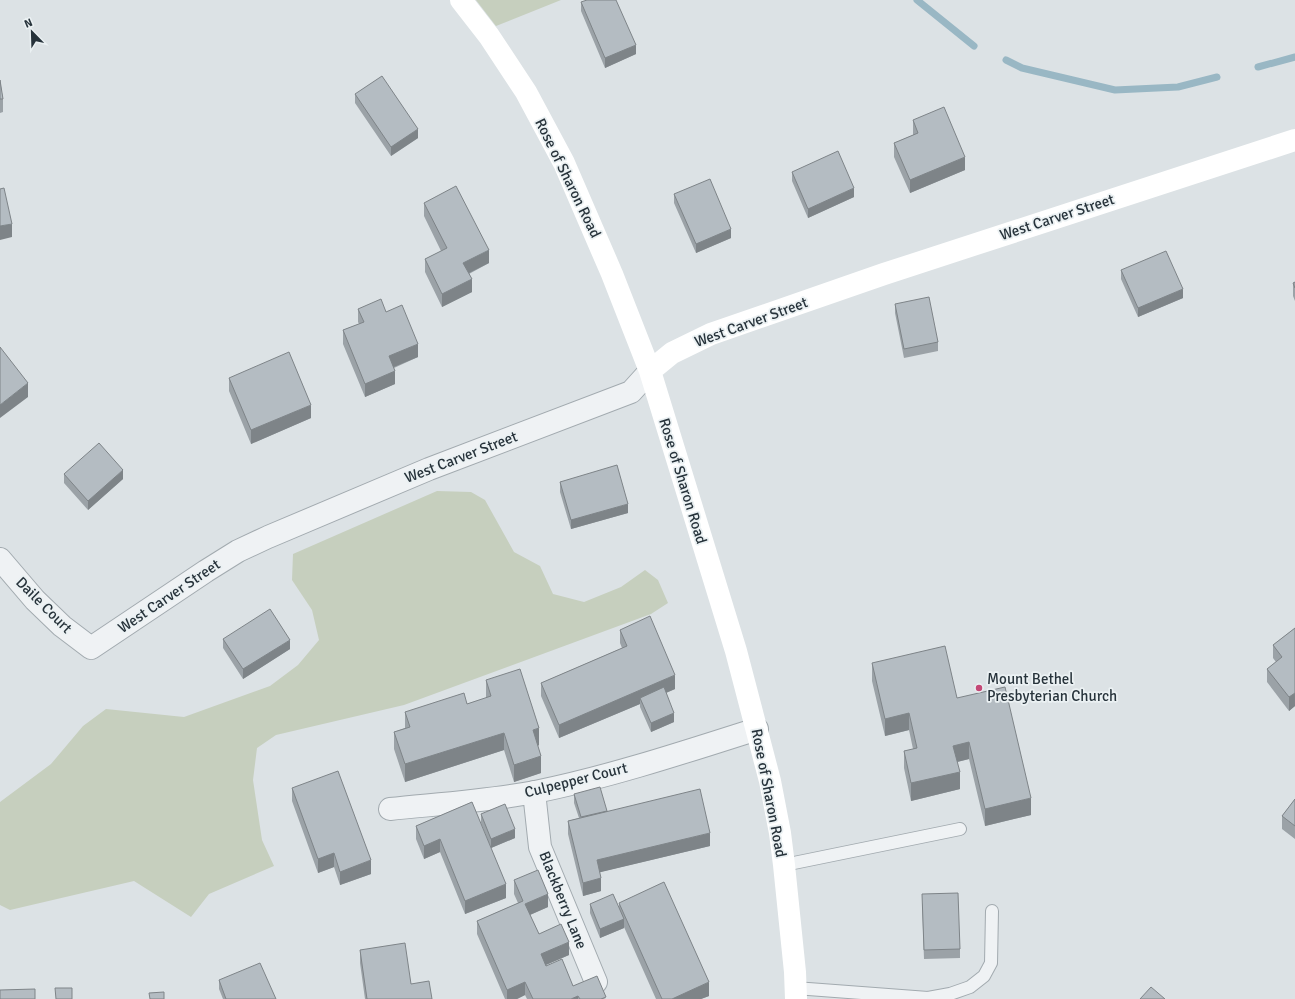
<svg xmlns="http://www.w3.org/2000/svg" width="1295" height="999" font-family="Signika,sans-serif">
  <rect width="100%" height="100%" fill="#dce2e5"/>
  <path fill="#c6cfbe" d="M476 0H561L496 26Z
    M437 491 471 492 485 500 514 552 540 566 553 594 584 602 621 587 645 570 658 580 668 603 651 614 404 705 276 735 257 748 253 780 262 840 274 866 209 894 191 917 134 881 10 910 0 905V802L51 764 83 726 106 709 184 717 270 686 298 665 319 640 312 610 292 580 293 554Z"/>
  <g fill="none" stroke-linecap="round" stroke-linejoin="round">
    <path stroke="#99b7c4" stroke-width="7" d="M917 0 974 46
      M1006 60 1022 68 1115 90 1178 87 1217 77
      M1258 67 1295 57"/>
    <g stroke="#a2aaaf" stroke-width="14">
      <path id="lane" d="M784 865 960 829
        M795 988 928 998 950 994 970 987 984 976 991 963 992 911"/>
    </g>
    <g stroke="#a2aaaf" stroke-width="24">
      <path id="street" d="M0 559 35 600 62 626 91 648 206 571 238 551 268 537 429 469 631 392 650 371
        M534 792 540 847 596 982
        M390 809C438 804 487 801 535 792 609 777 685 752 757 729"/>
    </g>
    <use href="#lane" stroke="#eff2f4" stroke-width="12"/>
    <use href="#street" stroke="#eff2f4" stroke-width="22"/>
    <path stroke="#fff" stroke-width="22" d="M461 0 489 36 526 92 564 163 612 274 650 371 736 651 770 781 780 833 784 865 795 972 796 999
      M650 371 672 353 711 334 884 274 1295 140"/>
  </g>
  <path fill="#9ba2a7" d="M581 2 636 54 605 68 581 11Z
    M0 80 3 99V112L0 113Z
    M355 94 418 138 391 156 355 103Z
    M913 120 965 170 910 193 894 157V143L913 135Z
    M792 172 854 197 808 218 792 181Z
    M674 194 731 238 696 253 674 203Z
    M424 203 489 263 469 274 472 292 442 307 425 272V259L441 251 424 216Z
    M1121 270 1183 298 1138 317 1121 279Z
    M1295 282V301L1293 296V283Z
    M895 304 938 342V351L904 358 895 313Z
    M358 309 386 312 418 357 394 368 395 384 365 397 343 344V330L359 324 358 322Z
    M229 378 311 418 251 444 229 391Z
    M64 474 123 479 88 510 64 483Z
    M560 482 628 513 571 529 560 492Z
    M1295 628V706L1289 711 1267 682V669L1276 662 1273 658V645Z
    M620 630 675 689 666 693 674 722 651 732 640 707V704L559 738 541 696V683L622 648 620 643Z
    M223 639 290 649 243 679 223 648Z
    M872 663 957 698 1031 815 985 826 969 759 957 762 960 789 911 801 904 768V751L913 749 909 730 885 736 872 681Z
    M486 680 539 745 538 746 541 773 514 782 504 750 405 782 394 749V732L405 728V712L467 704 486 698Z
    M292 788 371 874 340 885 334 867 318 873 292 801Z
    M574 794 607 811 710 846 600 872 601 891 583 896 568 834V821L579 818 574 803Z
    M1295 799V839L1282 829V816Z
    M472 802 506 898 465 914 440 852 424 859 416 839V826Z
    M481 814 515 838 491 848 481 823Z
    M514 880 548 907 530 915 539 934 569 955 546 965 573 986 606 999H527L525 995 517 999H505L477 934V921L518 903 514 894Z
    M619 903 709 996 701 999H656L624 927V928L600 938 590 913V904L619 908Z
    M922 903 960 949V958L924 959Z
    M360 950 411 984 432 999H365L360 963Z
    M219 980 276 999H223L219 989Z"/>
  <path fill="#7e8488" d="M636 45V54L605 68V58Z
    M418 129V138L391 156V147Z
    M965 157V170L910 193V180Z
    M854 188V197L808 218V209Z
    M12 224V237L0 240V226Z
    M731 229V238L696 253V244Z
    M489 250V263L463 276V263Z
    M472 279V292L442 307V294Z
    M1183 289V298L1138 317V308Z
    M418 344V357L389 369V356Z
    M395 371V384L365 397V384Z
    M28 383V397L0 418V405Z
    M311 405V418L251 444V430Z
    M123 470V479L88 510V501Z
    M628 504V513L571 529V520Z
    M290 640V649L243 679V669Z
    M675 675V689L642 703 640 698V704L559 738V725Z
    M1295 693V706L1289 711V697Z
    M674 713V722L651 732V723Z
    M909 713V730L885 736V719Z
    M539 728V745L533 747V730Z
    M504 733V750L405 782V764Z
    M969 742V759L953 763V746Z
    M541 756V773L514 782V765Z
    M960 772V789L911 801V783Z
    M1031 798V815L985 826V809Z
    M515 829V838L491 848V839Z
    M710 833V846L597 873V860Z
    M440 839V852L424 859V846Z
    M334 853V867L318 873V859Z
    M371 860V874L340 885V872Z
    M601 878V891L583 896V883Z
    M506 884V898L465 914V901Z
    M548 894V907L525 917V904Z
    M624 919V928L600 938V929Z
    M569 942V955L541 967V954Z
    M525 982V995L517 999H507V990Z
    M709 982V996L701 999H672Z
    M578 996V999H571Z"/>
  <path fill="#b4bcc2" stroke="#7e8488" d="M587 0H616L636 45 605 58 581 2Z
    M382 76 418 129 391 147 355 94Z
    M0 80 3 99H0Z
    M944 107 965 157 910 180 894 143 918 133 913 120Z
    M838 151 854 188 808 209 792 172Z
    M710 179 731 229 696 244 674 194Z
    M456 186 489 250 463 263 472 279 442 294 425 259 447 248 424 203Z
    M4 188 12 224 0 226V189Z
    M1166 251 1183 289 1138 308 1121 270Z
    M1295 282V288L1293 283Z
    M929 297 938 342 904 349 895 304Z
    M381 299 386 312 402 305 418 344 389 356 395 371 365 384 343 330 364 322 358 309Z
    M0 347 28 383 0 405Z
    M289 352 311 405 251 430 229 378Z
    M99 443 123 470 88 501 64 474Z
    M617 465 628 504 571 520 560 482Z
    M270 609 290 640 243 669 223 639Z
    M650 616 675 675 559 725 541 683 627 646 620 630Z
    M1295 628V693L1289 697 1267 669 1282 657 1273 645Z
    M945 646 957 698 1005 687 1031 798 985 809 969 742 953 746 960 772 911 783 904 751 917 748 909 713 885 719 872 663Z
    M520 669 539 728 533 730 541 756 514 765 504 733 405 764 394 732 410 727 405 712 464 693 467 704 491 696 486 680Z
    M664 687 674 713 651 723 640 698Z
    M338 771 371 860 340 872 334 853 318 859 292 788Z
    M600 787 607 811 581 817 574 794Z
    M700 789 710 833 597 860 601 878 583 883 568 821Z
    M1295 799V826L1282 816Z
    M472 802 506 884 465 901 440 839 424 846 416 826Z
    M505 804 515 829 491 839 481 814Z
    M538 870 548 894 525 904 539 934 561 924 569 942 541 954 546 966 562 959 573 986 597 976 606 997 601 999H580L578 996 571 999H533L525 982 507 990 477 921 523 901 514 880Z
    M664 882 709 982 672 999H662L619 903Z
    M958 893 960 949 924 950 922 894Z
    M613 894 624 919 600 929 590 904Z
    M405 943 411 984 429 981 432 999H367L360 950Z
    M260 963 276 999H226L219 980Z
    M1151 987 1165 999H1140Z
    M55 988H72V999H56Z
    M35 989V999H0V990Z
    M164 992V999H150L149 993Z"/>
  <circle fill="#c44876" stroke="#ebf1f3" stroke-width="1.5" cx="979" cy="688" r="4"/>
  <g text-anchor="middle" stroke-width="3.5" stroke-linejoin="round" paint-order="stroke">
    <g font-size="15" fill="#27333b" stroke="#ebf1f3">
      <text transform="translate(568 178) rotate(64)" y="5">Rose of Sharon Road</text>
      <text transform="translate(1057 217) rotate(-18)" y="5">West Carver Street</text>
      <text transform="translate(751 322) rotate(-20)" y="5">West Carver Street</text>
      <text transform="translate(461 457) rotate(-21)" y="5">West Carver Street</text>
      <text transform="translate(683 481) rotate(73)" y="5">Rose of Sharon Road</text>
      <text transform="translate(169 596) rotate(-34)" y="5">West Carver Street</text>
      <text transform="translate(44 605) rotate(45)" y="5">Daile Court</text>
      <text transform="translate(576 780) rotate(-14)" y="5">Culpepper Court</text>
      <text transform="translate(769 793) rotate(79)" y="5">Rose of Sharon Road</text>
      <text transform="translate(563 900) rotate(68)" y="5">Blackberry Lane</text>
    </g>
    <g font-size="15" fill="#27333b" stroke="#ebf1f3" text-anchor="start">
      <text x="987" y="684">Mount Bethel<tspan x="987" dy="17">Presbyterian Church</tspan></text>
    </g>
  </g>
  <g transform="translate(32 32) rotate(337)" stroke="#ebf1f3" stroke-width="3" paint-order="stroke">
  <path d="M0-3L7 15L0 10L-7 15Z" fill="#27333b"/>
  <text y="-6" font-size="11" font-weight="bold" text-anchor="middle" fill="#27333b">N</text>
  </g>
</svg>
